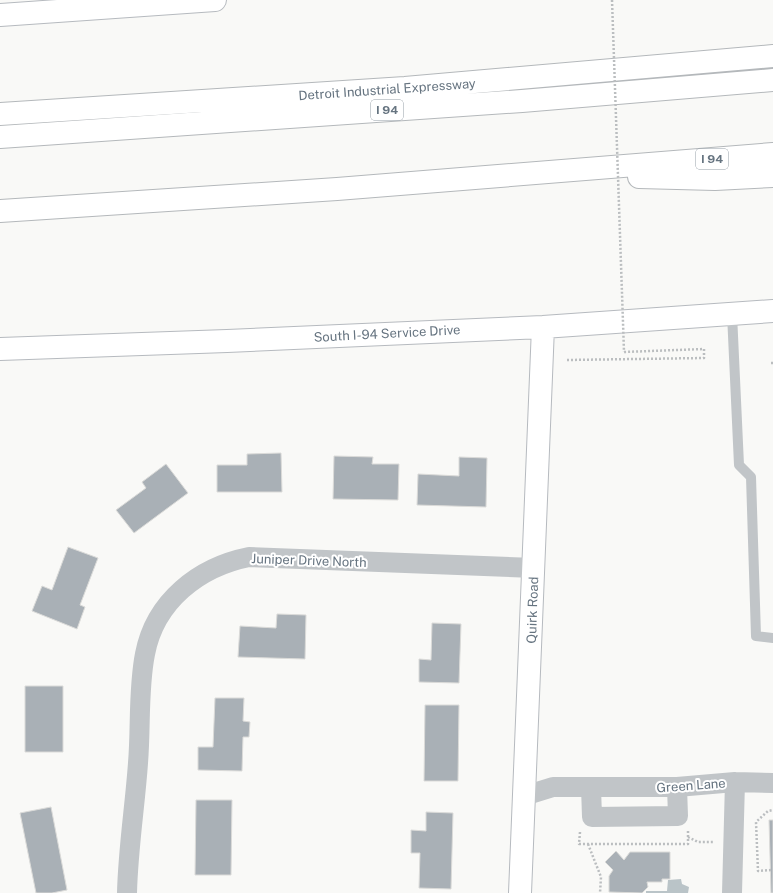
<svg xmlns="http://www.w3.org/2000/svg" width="773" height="893" font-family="'Public Sans',sans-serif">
  <rect width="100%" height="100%" fill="#f9f9f7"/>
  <path fill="#bac4c8" d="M681 879 682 884 689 887 688 893H646V891H667L668 880Z"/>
  <path fill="#a9b0b6" stroke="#dbdbd9" d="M281 453 282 492H217V465H247V454Z
    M334 456 373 457 372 464H399L398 500 333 499Z
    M459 457 487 458 486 507 417 505 418 474 459 476Z
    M166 464 188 493 134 533 116 510 146 488 142 482Z
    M68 547 98 558 80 605 85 607 77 629 32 611 42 586 52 590Z
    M277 614 306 615 305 659 238 657 240 626 276 628Z
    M432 623 461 624 459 683 419 682V659L431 660Z
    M25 686H63V752H25Z
    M215 698H244L243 721 250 722 249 737H243L242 771 198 770V747H213Z
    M425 705H459L458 781H424Z
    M196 800H232L231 875H195Z
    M51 807 67 890 52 893H36L20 813Z
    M426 812 453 813 451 889 419 888 420 853H411V830L426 831Z
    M769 820H773V893H771Z
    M616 851 624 860 630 852H670V879H662V882H647L648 887 642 893 609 892V876L613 870 605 862Z"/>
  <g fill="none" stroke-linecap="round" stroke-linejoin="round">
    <g stroke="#b6babf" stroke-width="24">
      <path id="secondary" d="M0 15 215 0
        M0 349 227 341 543 327 773 311
        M520 893 543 327"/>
    </g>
    <g stroke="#b4b8bb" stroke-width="24">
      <path id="highway" d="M0 114 405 88 773 56
        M0 137 522 101 773 80
        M639 177 715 179 773 176
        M0 211 337 189 773 154"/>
    </g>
    <path stroke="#bbbec0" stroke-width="2.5" stroke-dasharray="2 2" stroke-linecap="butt" d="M567 360 704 358V349L624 352
      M771 363H773
      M580 832 579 844H688V831
      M688 837 698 842H714
      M588 844 601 877 600 893
      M771 870 758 871 756 822 768 811 773 810"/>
    <path stroke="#c1c5c8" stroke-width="10" d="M732 314 739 465 751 477 756 636 773 638"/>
    <path stroke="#c1c5c8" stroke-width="20" d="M591 787 592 817 678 816 677 787
      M524 796 553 787H677L735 782 773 783
      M127 893C128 849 135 806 138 763 141 727 138 689 145 654 155 601 199 567 249 557L534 568
      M732 893 735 782"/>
    <use href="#secondary" stroke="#fff" stroke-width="22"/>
    <use href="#highway" stroke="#fff" stroke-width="22"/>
    <path stroke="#bbbec0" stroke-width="2.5" stroke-dasharray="2 2" stroke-linecap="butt" d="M612 0 624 352"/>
  </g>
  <g text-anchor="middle" stroke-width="4" stroke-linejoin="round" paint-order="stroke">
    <g fill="#fff" stroke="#949ea6" stroke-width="1">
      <rect x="371" y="100" width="32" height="20" rx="3"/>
      <rect x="696" y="149" width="32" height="20" rx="3"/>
    </g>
    <g font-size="12" font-weight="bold" fill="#667480">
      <text x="387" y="114">I 94</text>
      <text x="712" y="163">I 94</text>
    </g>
    <g font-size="13" fill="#667480" stroke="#fff">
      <text transform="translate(387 89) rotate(-4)" y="5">Detroit Industrial Expressway</text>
      <text transform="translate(387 333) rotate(-3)" y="5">South I-94 Service Drive</text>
      <text transform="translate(309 560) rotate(2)" y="5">Juniper Drive North</text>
      <text transform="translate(532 610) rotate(-88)" y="5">Quirk Road</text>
      <text transform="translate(691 785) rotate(-4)" y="5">Green Lane</text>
    </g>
  </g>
</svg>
